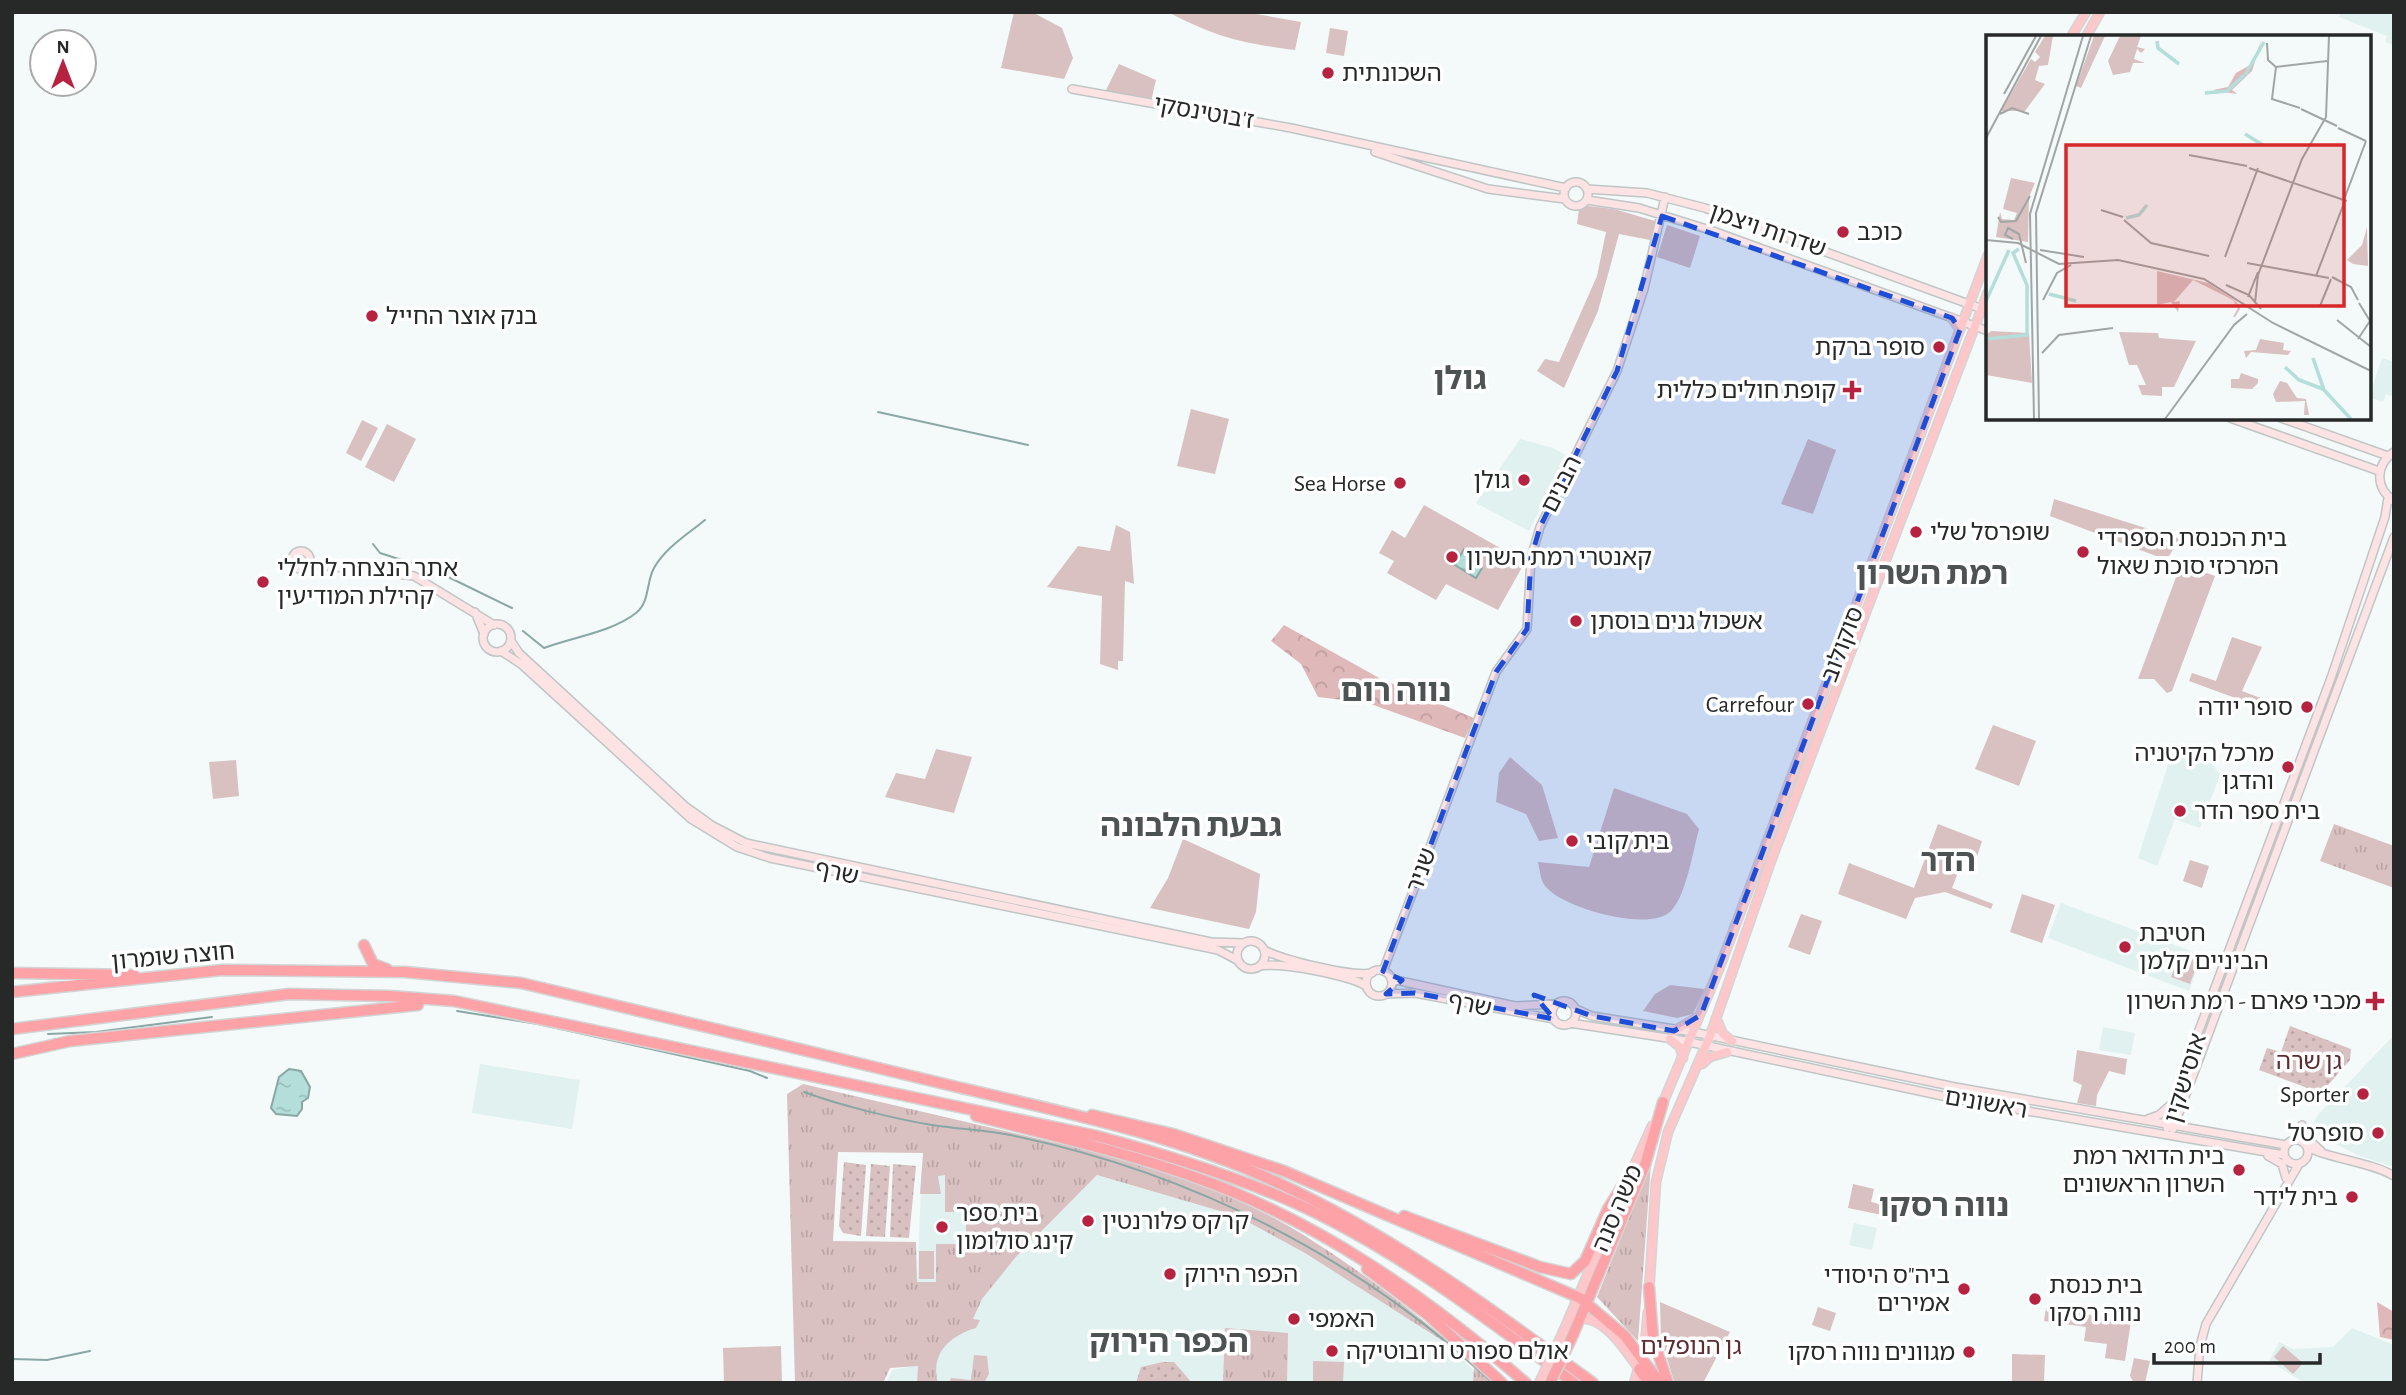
<svg xmlns="http://www.w3.org/2000/svg" width="2406" height="1395" font-family="'Alegreya Sans','Noto Sans Hebrew',sans-serif">
  <defs>
    <pattern id="grass-tufts" width="24" height="20" patternUnits="userSpaceOnUse" patternTransform="scale(1.75)"><rect width="24" height="20" fill="#d9c0c1"/><path d="M3 7l-1-3M5 7V3M7 7l1-3M15 17l-1-3M17 17v-4M19 17l1-3" fill="none" stroke="#baa5a6"/></pattern>
    <pattern id="forest-crowns" width="20" height="18" patternUnits="userSpaceOnUse" patternTransform="scale(1.75)"><rect width="20" height="18" fill="#dfb8ba"/><path d="M2 6a3 3 0 1 1 6 0M12 15a3 3 0 1 1 6 0" fill="none" stroke="#bf9ea0"/></pattern>
    <pattern id="garden-dots" width="8" height="8" patternUnits="userSpaceOnUse" patternTransform="scale(1.75)"><rect width="8" height="8" fill="#d9c0c1"/><path d="M2 2h.1M6 6h.1" fill="none" stroke="#baa5a6" stroke-width="1.8" stroke-linecap="round"/></pattern>
    <pattern id="water-ripples" width="26" height="14" patternUnits="userSpaceOnUse" patternTransform="scale(1.75)"><rect width="26" height="14" fill="#b4deda"/><path d="M2 4q2-2 4 0t4 0M15 11q2-2 4 0t4 0" fill="none" stroke="#9bbebb"/></pattern>
  </defs>
  <rect width="100%" height="100%" fill="#f3faf9"/>
  <path fill="#e0f1ef" d="M2341 12H2394V45L2385 42 2387 36 2339 17Z
    M2382 358 2394 362V397L2386 394 2383 402 2369 397Z
    M1520 439 1553 448 1568 456 1529 531 1476 503Z
    M2173 749 2212 764 2220 775 2200 828 2175 819 2157 866 2138 858Z
    M2061 903 2202 955 2189 991 2048 938Z
    M2103 1027 2135 1033 2131 1055 2099 1050Z
    M2394 1035V1167L2357 1155 2309 1130 2318 1115Z
    M480 1064 580 1080 572 1129 472 1113Z
    M922 1169 965 1176 966 1244 936 1282H917Z
    M1097 1175 1237 1216 1305 1253 1446 1343 1486 1383H886L892 1370 919 1365 973 1320 982 1299 1009 1265Z
    M1854 1223 1877 1228 1872 1250 1849 1245Z
    M2352 1328 2394 1345V1383H2305L2269 1361 2279 1342 2293 1349 2333 1347Z"/>
  <path fill="url(#grass-tufts)" fill-rule="evenodd" d="M2334 824 2394 846V888L2320 861Z
    M803 1084 1104 1154C1171 1173 1242 1197 1302 1234 1371 1277 1435 1328 1496 1383H1473L1474 1368 1446 1343 1305 1253 1237 1216 1097 1175 1015 1258 982 1299 973 1319 980 1320 976 1328C949 1336 930 1354 938 1383H917L918 1366 890 1368 883 1383H795L787 1094ZM838 1152 923 1153 920 1194H941L938 1176 945 1175V1212H966V1244H936V1282H917L916 1242 833 1241Z
    M1651 1163 1638 1341 1597 1297Z
    M1225 1328 1288 1333 1287 1383H1223Z
    M974 1355 987 1356 989 1374 984 1383H942L950 1381 951 1378 971 1380Z"/>
  <path fill="url(#forest-crowns)" d="M1284 625 1381 679 1474 718 1465 738 1368 703 1318 697 1301 664 1271 641Z
    M2377 1302 2394 1312V1340L2380 1337Z"/>
  <path fill="#d9c0c1" d="M1014 12H1032L1062 28 1073 58 1064 79 1001 68Z
    M1168 12H1245L1301 22 1295 50C1242 43 1217 38 1168 12Z
    M1330 28 1348 31 1344 56 1326 53Z
    M1119 64 1156 80 1151 101 1105 92Z
    M1588 206 1614 209 1655 221 1650 240 1619 234 1598 311 1564 388 1537 371 1545 359 1559 362 1597 276 1606 232 1577 224 1579 209Z
    M1667 225 1700 236 1690 268 1657 257Z
    M1191 409 1229 419 1215 474 1177 466Z
    M362 420 378 428 361 461 346 453Z
    M387 424 416 439 394 482 365 467Z
    M1808 439 1836 450 1813 514 1781 504Z
    M2054 499 2180 539 2169 556H2156L2050 516Z
    M1424 505 1525 562 1498 610 1446 584 1436 600 1387 573 1394 561 1379 553 1392 530 1405 538Z
    M1116 525 1130 532 1134 584 1125 581 1123 661H1118V670L1100 664 1102 596 1047 587 1078 546 1110 551Z
    M2181 564 2215 576 2172 691 2167 693 2154 679H2138Z
    M2232 637 2262 647 2242 691 2271 702 2268 710 2189 681 2192 673 2216 681Z
    M1993 725 2036 741 2019 786 1975 769Z
    M936 749 972 757 954 813 885 797 896 773 925 779Z
    M1510 757 1542 785 1558 838 1539 841 1526 814 1496 802 1499 773Z
    M236 760 239 796 213 799 209 762Z
    M1614 788 1687 814 1699 829C1693 851 1686 896 1671 911 1650 933 1563 908 1546 887 1540 881 1540 870 1538 862L1589 867Z
    M1938 824 1982 841 1975 863 1963 860 1952 888 1993 904 1991 909 1945 892 1915 898 1906 919 1838 894 1849 863 1914 888Z
    M1183 839 1260 874 1256 912 1249 929 1150 908 1168 878Z
    M2190 860 2209 866 2202 888 2183 881Z
    M2022 894 2055 905 2042 943 2010 932Z
    M1801 914 1822 921 1810 955 1788 947Z
    M2181 952 2199 959 2190 984 2171 977Z
    M1670 985 1705 989 1693 1014 1677 1018 1643 1011 1655 994Z
    M2077 1050 2127 1059 2125 1075 2109 1071 2097 1095 2096 1106 2077 1103 2082 1085 2073 1081Z
    M1853 1184 1874 1189 1871 1202 1884 1205 1882 1215 1848 1208Z
    M919 1251H934V1279H919Z
    M1660 1302 1730 1332 1703 1383 1674 1381 1661 1339Z
    M1818 1307 1836 1313 1830 1331 1812 1325Z
    M2046 1308 2131 1321 2125 1361 2105 1358 2107 1344 2084 1341 2086 1327 2044 1321Z
    M781 1346 782 1383H724L723 1348Z
    M2283 1346 2303 1363 2293 1374 2274 1357Z
    M2012 1354 2045 1355 2044 1382 2012 1381Z
    M2134 1358 2150 1361 2145 1383H2134L2130 1376Z
    M1313 1361 1344 1362 1343 1383 1313 1381Z"/>
  <path fill="url(#garden-dots)" d="M2290 1026 2351 1049 2350 1060 2321 1093 2259 1070 2267 1048 2281 1052Z
    M844 1162 866 1165 861 1236 843 1233 839 1226Z
    M871 1164 890 1166 885 1237 866 1236Z
    M893 1164 916 1166 909 1238 890 1237Z
    M1163 1362H1174L1192 1383H1136L1141 1367Z"/>
  <path fill="url(#water-ripples)" stroke="#89a8a5" stroke-width="2" d="M1464 549 1473 554 1468 563 1482 568 1476 578 1455 565Z
    M289 1069 301 1071 310 1087 308 1098 302 1102V1109L297 1116 276 1114 271 1108 279 1077Z"/>
  <g fill="none" stroke-linecap="round" stroke-linejoin="round">
    <path stroke="#89a8a5" stroke-width="2" d="M878 412 1028 445
      M373 544 380 553 436 571 512 608
      M523 631 544 648C573 637 612 632 636 613 650 602 646 582 654 568 665 548 688 534 705 520
      M457 1011 538 1024 750 1071 767 1078
      M48 1034 96 1032 212 1017
      M804 1092C839 1105 895 1119 932 1125 958 1129 985 1130 1010 1135 1191 1172 1358 1257 1493 1383
      M12 1359 47 1360 90 1351"/>
    <g stroke="#bfc6c5" stroke-width="10">
      <path id="secondary" d="M1072 89 1291 128 1566 188
        M1375 152 1488 189 1565 199
        M1564 194a12 12 0 1 1 24 0a12 12 0 1 1-24 0Z
        M1587 189 1647 193 1705 208 1988 311
        M1587 200 1639 208 1713 231 1988 331
        M2230 418 2379 471
        M2281 418 2388 456
        M2394 452C2375 465 2375 488 2394 501
        M292 560a9 9 0 1 1 18 0a9 9 0 1 1-18 0Z
        M309 564 414 576 494 625
        M475 612 484 634
        M483 638a14 14 0 1 1 28 0a14 14 0 1 1-28 0Z
        M511 641 519 653 685 806 713 826 746 843 1211 942 1243 943
        M501 651 521 664 691 819 737 847 770 858 1218 950 1237 960
        M1237 955a14 14 0 1 1 28 0a14 14 0 1 1-28 0Z
        M1264 950C1283 960 1351 977 1372 973
        M1258 967C1272 960 1355 976 1367 987
        M1366 983a13 13 0 1 1 26 0a13 13 0 1 1-26 0Z
        M1383 971 1496 672 1527 629 1531 558 1540 527 1617 371 1644 289 1665 197
        M1391 979 1515 1006 1556 1004
        M1386 994 1415 993 1554 1019
        M1552 1013a12 12 0 1 1 24 0a12 12 0 1 1-24 0Z
        M1576 1009 1592 1016 1693 1032 1955 1087 2286 1145
        M1570 1023 1680 1040 1952 1098 2284 1155
        M2148 1119 2159 1115 2175 1101
        M2302 1125 2308 1139 2321 1151
        M2167 1128 2195 1041 2331 678 2385 517 2388 498
        M2173 1129 2394 537
        M2284 1152a12 12 0 1 1 24 0a12 12 0 1 1-24 0Z
        M2306 1145C2321 1158 2370 1161 2394 1176
        M2268 1156 2282 1164 2286 1178
        M2197 1383 2200 1346 2206 1324 2299 1164"/>
    </g>
    <g stroke="#d4d4d4" stroke-width="11">
      <path id="primary" d="M2071 37 2086 12
        M2086 37 2100 12
        M1952 318 1960 330
        M1716 1018 1723 1034 1732 1041
        M1674 1031 1698 1017
        M1670 1039 1680 1047 1683 1058
        M1702 1064 1710 1057 1727 1052
        M1662 1105 1719 969 1988 255
        M1630 1175 1652 1126
        M1649 1292 1656 1182 1668 1132 1710 1036 1771 861 1988 292
        M1577 1319C1604 1314 1625 1350 1639 1369
        M1563 1332 1625 1187
        M1634 1383 1645 1345 1648 1312"/>
    </g>
    <g stroke="#d4d4d4" stroke-width="13">
      <path id="highway" d="M364 945 373 964 387 969
        M12 973 134 975
        M12 992 222 970 405 972 521 983C666 1017 812 1052 957 1087 1063 1112 1175 1135 1274 1181 1390 1234 1490 1308 1593 1383
        M12 1029 289 994 390 996 454 1001 1097 1136C1164 1154 1229 1174 1293 1202 1395 1248 1484 1317 1574 1383
        M12 1054 70 1041 418 1005
        M1092 1115 1173 1134 1284 1171 1580 1298 1625 1336 1660 1383
        M976 1116C1050 1135 1125 1152 1197 1178 1320 1222 1428 1298 1526 1383
        M1404 1216 1540 1267 1571 1274 1585 1261 1608 1209 1631 1172
        M1367 1269 1428 1315 1502 1383
        M1649 1287 1653 1339 1668 1383
        M1572 1337 1645 1165 1663 1102
        M1639 1369 1649 1383"/>
    </g>
    <use href="#secondary" stroke="#fee3e5" stroke-width="7"/>
    <use href="#primary" stroke="#fec8cb" stroke-width="8"/>
    <use href="#highway" stroke="#fda3a8" stroke-width="10"/>
    <g stroke="#d4d4d4" stroke-width="11" stroke-linecap="butt">
      <path id="primary-bridge" d="M1539 1383 1563 1332"/>
    </g>
    <g stroke="#d4d4d4" stroke-width="13" stroke-linecap="butt">
      <path id="highway-bridge" d="M1550 1383 1572 1337"/>
    </g>
    <use href="#primary-bridge" stroke="#fec8cb" stroke-width="8"/>
    <use href="#highway-bridge" stroke="#fda3a8" stroke-width="10"/>
  </g>
  <path fill="#1d4ed8" fill-opacity="0.2" stroke="#1d4ed8" stroke-width="5" stroke-dasharray="14 9" stroke-linejoin="round" d="M1662 216 1952 318 1960 330 1701 1015 1674 1031 1592 1016 1534 995 1554 1019 1415 993 1386 994 1402 980 1383 971 1496 672 1527 629 1531 558 1540 527 1617 371Z"/>
  <g fill="#b52341" stroke="#fff" stroke-width="2.5">
    <circle cx="1328" cy="73" r="7"/>
    <circle cx="1843" cy="232" r="7"/>
    <circle cx="372" cy="316" r="7"/>
    <circle cx="1939" cy="347" r="7"/>
    <path d="M1848.5 379.5h7v7h7v7h-7v7h-7v-7h-7v-7h7z"/>
    <circle cx="1524" cy="480" r="7"/>
    <circle cx="1400" cy="483" r="7"/>
    <circle cx="1916" cy="532" r="7"/>
    <circle cx="2083" cy="552" r="7"/>
    <circle cx="1452" cy="557" r="7"/>
    <circle cx="263" cy="582" r="7"/>
    <circle cx="1576" cy="621" r="7"/>
    <circle cx="1808" cy="704" r="7"/>
    <circle cx="2307" cy="707" r="7"/>
    <circle cx="2288" cy="767" r="7"/>
    <circle cx="2180" cy="811" r="7"/>
    <circle cx="1572" cy="841" r="7"/>
    <circle cx="2125" cy="947" r="7"/>
    <path d="M2371.5 990.5h7v7h7v7h-7v7h-7v-7h-7v-7h7z"/>
    <circle cx="2363" cy="1094" r="7"/>
    <circle cx="2378" cy="1133" r="7"/>
    <circle cx="2239" cy="1170" r="7"/>
    <circle cx="2352" cy="1197" r="7"/>
    <circle cx="1088" cy="1221" r="7"/>
    <circle cx="942" cy="1227" r="7"/>
    <circle cx="1170" cy="1274" r="7"/>
    <circle cx="1964" cy="1289" r="7"/>
    <circle cx="2035" cy="1299" r="7"/>
    <circle cx="1294" cy="1319" r="7"/>
    <circle cx="1332" cy="1351" r="7"/>
    <circle cx="1969" cy="1352" r="7"/>
  </g>
  <g text-anchor="middle" stroke-width="7" stroke-linejoin="round" paint-order="stroke">
    <g font-size="24" fill="#262928" stroke="#fff" text-anchor="start">
      <text x="1342" y="81">השכונתית</text>
      <text x="1857" y="240">כוכב</text>
      <text x="386" y="324">בנק אוצר החייל</text>
      <text x="1925" y="355" text-anchor="end">סופר ברקת</text>
      <text x="1836" y="398" text-anchor="end">קופת חולים כללית</text>
      <text x="1510" y="488" text-anchor="end">גולן</text>
      <text x="1386" y="491" text-anchor="end">Sea Horse</text>
      <text x="1930" y="540">שופרסל שלי</text>
      <text x="2097" y="546">בית הכנסת הספרדי<tspan x="2097" dy="28">המרכזי סוכת שאול</tspan></text>
      <text x="1466" y="565">קאנטרי רמת השרון</text>
      <text x="277" y="576">אתר הנצחה לחללי<tspan x="277" dy="28">קהילת המודיעין</tspan></text>
      <text x="1590" y="629">אשכול גנים בוסתן</text>
      <text x="1794" y="712" text-anchor="end">Carrefour</text>
      <text x="2293" y="715" text-anchor="end">סופר יודה</text>
      <text x="2274" y="761" text-anchor="end">מרכל הקיטניה<tspan x="2274" dy="28">והדגן</tspan></text>
      <text x="2194" y="819">בית ספר הדר</text>
      <text x="1586" y="849">בית קובי</text>
      <text x="2139" y="941">חטיבת<tspan x="2139" dy="28">הביניים קלמן</tspan></text>
      <text x="2361" y="1009" text-anchor="end">מכבי פארם - רמת השרון</text>
      <text x="2349" y="1102" text-anchor="end">Sporter</text>
      <text x="2364" y="1141" text-anchor="end">סופרטל</text>
      <text x="2225" y="1164" text-anchor="end">בית הדואר רמת<tspan x="2225" dy="28">השרון הראשונים</tspan></text>
      <text x="2338" y="1205" text-anchor="end">בית לידר</text>
      <text x="956" y="1221">בית ספר<tspan x="956" dy="28">קינג סולומון</tspan></text>
      <text x="1102" y="1229">קרקס פלורנטין</text>
      <text x="1184" y="1282">הכפר הירוק</text>
      <text x="1950" y="1283" text-anchor="end">ביה"ס היסודי<tspan x="1950" dy="28">אמירים</tspan></text>
      <text x="2049" y="1293">בית כנסת<tspan x="2049" dy="28">נווה רסקו</tspan></text>
      <text x="1308" y="1327">האמפי</text>
      <text x="1346" y="1359">אולם ספורט ורובוטיקה</text>
      <text x="1955" y="1360" text-anchor="end">מגוונים נווה רסקו</text>
    </g>
    <g font-size="24" fill="#262928" stroke="#fff">
      <text transform="translate(1204 112) rotate(10)" y="8">ז'בוטינסקי</text>
      <text transform="translate(1768 230) rotate(19)" y="8">שדרות ויצמן</text>
      <text transform="translate(1561 484) rotate(-63)" y="8">הבנים</text>
      <text transform="translate(1842 644) rotate(-69)" y="8">סוקולוב</text>
      <text transform="translate(1421 870) rotate(-70)" y="8">שניר</text>
      <text transform="translate(837 872) rotate(12)" y="8">שרף</text>
      <text transform="translate(173 956) rotate(-5)" y="8">חוצה שומרון</text>
      <text transform="translate(1470 1004) rotate(12)" y="8">שרף</text>
      <text transform="translate(2185 1078) rotate(-73)" y="8">אוסישקין</text>
      <text transform="translate(1986 1103) rotate(10)" y="8">ראשונים</text>
      <text transform="translate(1617 1208) rotate(-67)" y="8">משה סנה</text>
    </g>
    <g font-size="24" fill="#5e2b30" stroke="#fff">
      <text x="2309" y="1069">גן שרה</text>
      <text x="1691" y="1354">גן הנופלים</text>
    </g>
    <g font-size="32" font-weight="bold" fill="#4c5352" stroke="#fff">
      <text x="1460" y="389">גולן</text>
      <text x="1932" y="584">רמת השרון</text>
      <text x="1396" y="701">נווה רום</text>
      <text x="1191" y="836">גבעת הלבונה</text>
      <text x="1948" y="871">הדר</text>
      <text x="1944" y="1216">נווה רסקו</text>
      <text x="1169" y="1352">הכפר הירוק</text>
    </g>
  </g>
  <g transform="translate(1986 35)">
    <rect width="385" height="385" fill="#f3faf9"/>
    <path d="M59 1H67L62 30 53 31 49 45 59 49 39 76H15L45 24 49 27 54 22 49 17ZM108 1H119L95 53 90 51ZM25 143 49 148 43 162 42 207 10 202 14 177 16 184 28 185 31 178 17 174ZM171 236 222 248 247 264 253 270 254 274 249 282H247L252 273 247 265 207 245 188 267 194 266 192 277 185 267 171 270ZM274 304 298 308 297 315 305 316 302 320 265 317 260 323 258 316 270 315ZM294 346 301 348 311 363 320 364 323 380H318L319 366 290 367 287 359Z" fill="#d9c0c1"/>
    <path d="M276 4 266 36 246 55 251 59 227 55 242 52 250 38 266 29Z" fill="#dfb8ba"/>
    <path d="M133 297 172 298 173 303 210 306 188 352H176V361L156 360 152 350H160L151 330H143Z" fill="#d9c0c1"/>
    <path d="M134 1H155L151 12 159 14 155 18 151 14 148 24 159 28H147L144 37 127 40 122 26ZM381 192 382 231 367 229 361 225 376 210ZM5 296 43 298 46 348 0 340V300ZM255 338 272 344V348L266 354 245 353V344H253Z" fill="#d9c0c1"/>
    <path fill="none" stroke="#b4deda" stroke-width="3.5" d="M171 6 172 13 193 29M259 40 278 7M219 58 241 56 258 40M259 99 277 110M140 183 153 180 161 170M33 214 27 218 41 250V300M63 259 90 266M0 266 23 215M0 304 42 300M327 323 338 355 365 384M299 332 313 345 337 354"/>
    <path fill="none" stroke="#a1a6a5" stroke-width="2" d="M281 8 282 25 290 32 341 26M290 32 286 64 314 73M18 59 50 1M315 74 351 91M14 79 26 73 43 79M352 93 380 106M0 103 55 1M203 120 261 131M263 133 361 166 354 164M359 162 380 106M115 175 137 182M12 182 15 187 30 186 44 161M138 185 165 208 223 221M27 204 19 200 22 193 33 199 40 228M0 205 32 208 73 229 132 225 218 244 287 288 385 336M54 215 98 222M239 222 272 133M261 228 343 243M330 241 358 168M346 242 365 252 372 265M240 250 263 260 275 274M262 262 272 237M57 265 71 238 85 230M269 268 272 240 316 124 340 82 343 1M334 271 345 244M351 285 385 312M372 304 384 286 373 268M56 318 73 300 127 293M48 384 44 179 97 1M53 384 50 178 105 1M179 384 248 290 261 279"/>
    <path fill="#d62828" fill-opacity="0.15" stroke="#d62828" stroke-width="3.5" d="M80 110H358V271H80Z"/>
    <rect width="385" height="385" fill="none" stroke="#262928" stroke-width="3.5"/>
  </g>
  <rect width="2406" height="1395" fill="none" stroke="#262928" stroke-width="28"/>
  <g transform="translate(63 63)"><circle r="33" fill="#ffffff" stroke="#a8a9a9" stroke-width="2"/>
  <path d="M0-5L12 26L0 18L-12 26Z" fill="#b52341"/>
  <text y="-10" font-size="19" font-weight="bold" text-anchor="middle" fill="#262928">N</text>
  </g>
  <path d="M2154 1353v10h166v-10" fill="none" stroke="#262928" stroke-width="3.5"/>
  <text x="2164" y="1353" font-size="21" fill="#262928" stroke="#ffffff" stroke-width="5" paint-order="stroke">200 m</text>
</svg>
